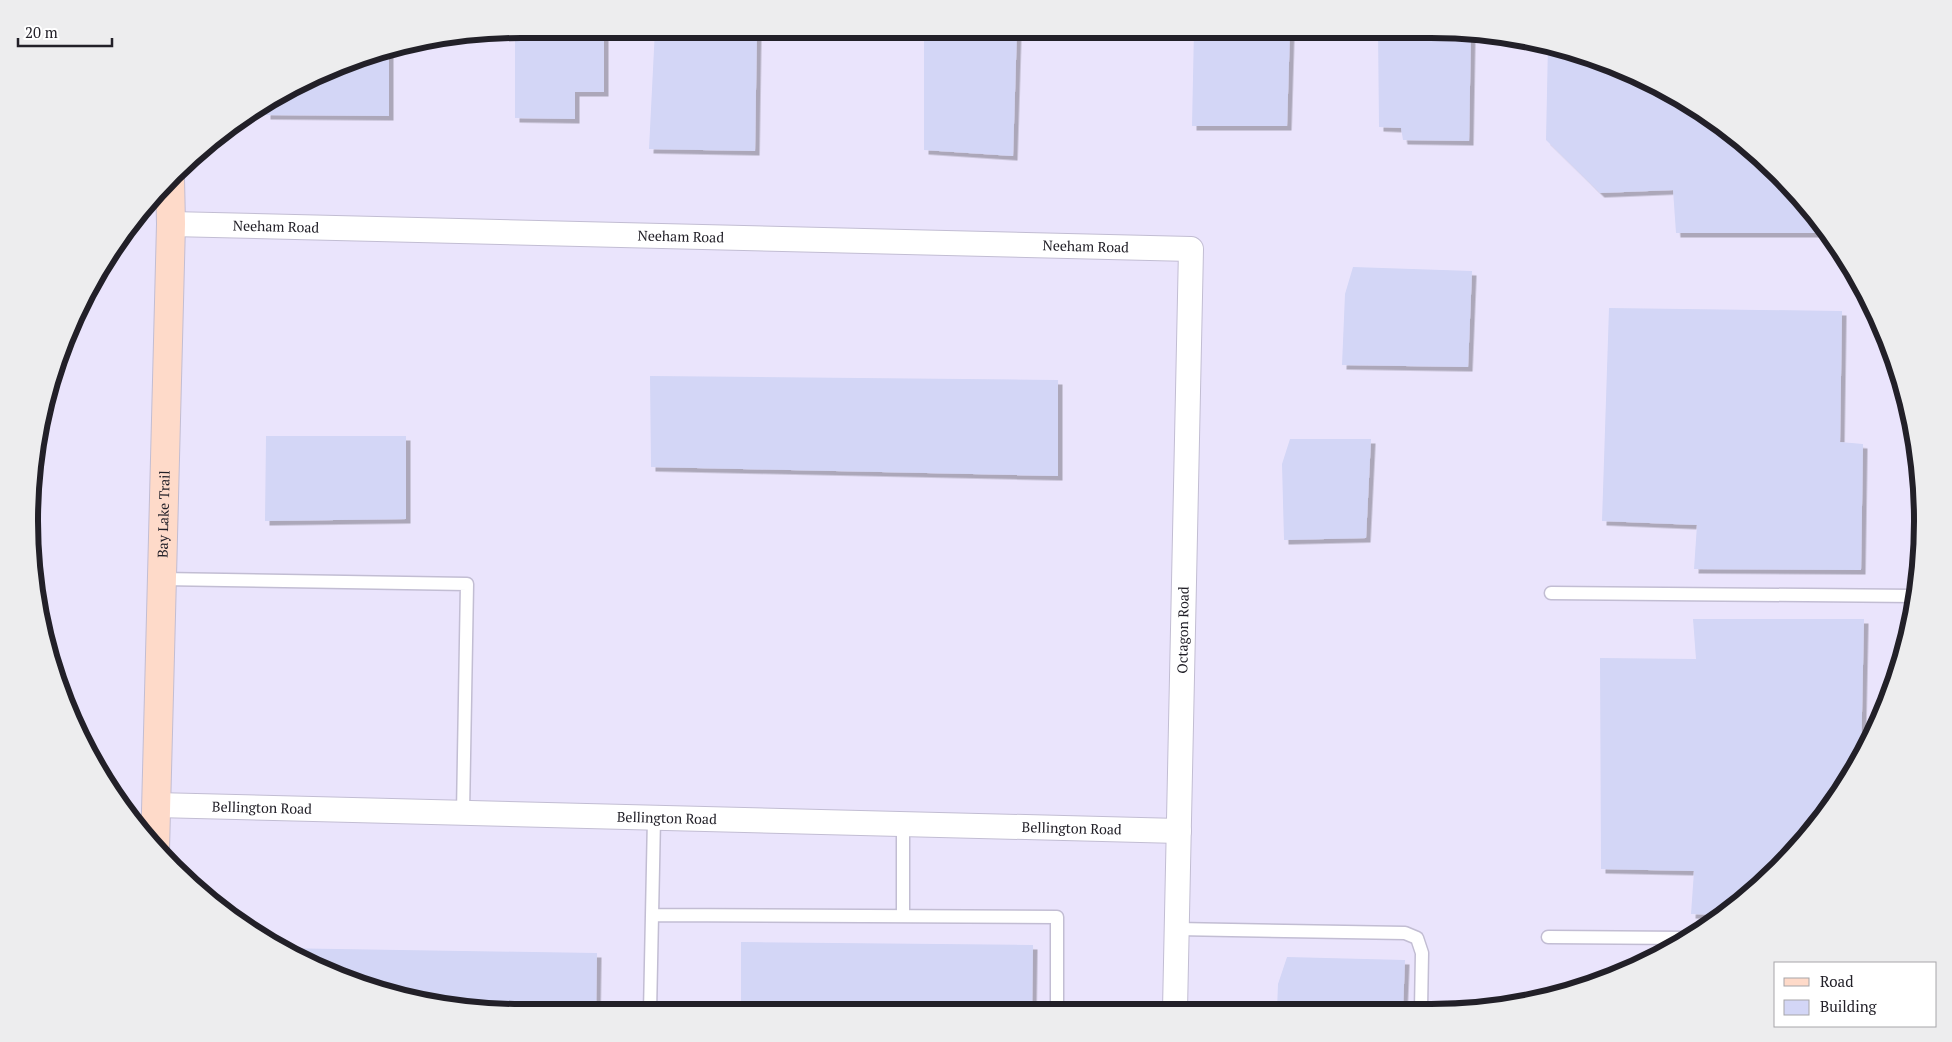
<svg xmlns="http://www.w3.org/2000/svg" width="1952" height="1042" viewBox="0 0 1952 1042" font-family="'PT Serif',serif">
<defs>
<filter id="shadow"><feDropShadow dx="4.5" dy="4.5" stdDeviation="0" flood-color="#0004"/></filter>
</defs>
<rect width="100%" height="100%" fill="#f3f0fe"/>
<!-- built -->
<path fill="#eae4fc" d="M521,29L1463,30L1559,46L1677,95L1755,151L1821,221L1872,303L1906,393L1922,489L1919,585L1897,679L1857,767L1779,869L1704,930L1590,987L1495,1009L489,1012L393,996L275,947L221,911L151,846L112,794L66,710L45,648L30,553V489L45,394L66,332L112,248L151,196L221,131L275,95L363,55L425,38Z"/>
<!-- building -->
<path fill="#d3d6f6" filter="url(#shadow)" d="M515,29H604V92H575V119L515,118Z
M655,29H757L755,151L649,149Z
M924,29H1017L1013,156L924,150Z
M1194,29L1290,30L1287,126H1192Z
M1378,30L1471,31L1469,141L1403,140L1401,128L1379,127Z
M1548,44L1559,46L1677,95L1755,151L1821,221L1829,233H1676L1673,190L1600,193L1546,140Z
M389,48V116L266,115V101L275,95L363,55Z
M1353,267L1472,271L1468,367L1342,365L1345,294Z
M1609,308L1842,311L1840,442L1863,444L1861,570L1694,569L1697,525L1602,521Z
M650,376L1058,380V476L651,467Z
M266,436H406V519L265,521Z
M1290,439H1371L1366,538L1284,540L1282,464Z
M1693,619H1864L1861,759L1857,767L1779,869L1723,915L1691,914L1694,871L1601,869L1600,658L1696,659Z
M741,942L1033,945L1032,1011H741Z
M276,948L597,953L596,1012H489L393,996Z
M1287,957L1405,960L1403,1009L1277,1010L1278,984Z"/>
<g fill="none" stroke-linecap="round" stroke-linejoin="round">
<defs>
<path id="lane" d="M162,579L467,584L463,813
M1551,593L1916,596
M903,824V916
M652,915L1057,917V1010
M1177,929L1405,933L1417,938L1422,953L1421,1009
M1548,937L1688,938
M650,1012L654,818"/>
<g id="street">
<path id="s1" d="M171,224L1191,249L1175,1010"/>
<path id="s2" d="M156,805L1179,831"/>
</g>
<g id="secondary">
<path id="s3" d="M155,850L171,224L170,178"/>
</g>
</defs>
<!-- lane casing -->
<use href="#lane" stroke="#c2bdd3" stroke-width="15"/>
<!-- street casing -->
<use href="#street" stroke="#c2bdd3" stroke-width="26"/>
<!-- secondary casing -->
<use href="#secondary" stroke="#c2bdd3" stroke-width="30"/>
<!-- lane -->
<use href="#lane" stroke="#fff" stroke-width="12"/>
<!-- street -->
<use href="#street" stroke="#fff" stroke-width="24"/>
<!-- secondary -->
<use href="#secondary" stroke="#fedac9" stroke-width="28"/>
</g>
<g text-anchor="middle" stroke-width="5" stroke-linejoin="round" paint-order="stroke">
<!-- street labels -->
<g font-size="14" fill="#222028" stroke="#fff">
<text dy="5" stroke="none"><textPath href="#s1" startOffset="105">Neeham Road</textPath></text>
<text dy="5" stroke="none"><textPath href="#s1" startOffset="510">Neeham Road</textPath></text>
<text dy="5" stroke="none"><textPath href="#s1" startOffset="915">Neeham Road</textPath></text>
<text dy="5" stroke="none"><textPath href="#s3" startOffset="336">Bay Lake Trail</textPath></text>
<text transform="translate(1183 630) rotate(-89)" y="5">Octagon Road</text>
<text dy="5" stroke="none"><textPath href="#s2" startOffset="106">Bellington Road</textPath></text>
<text dy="5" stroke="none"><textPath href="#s2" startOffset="511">Bellington Road</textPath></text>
<text dy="5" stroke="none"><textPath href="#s2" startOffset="916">Bellington Road</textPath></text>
</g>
</g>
<!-- crop -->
<path d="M0 0H1952V1042H0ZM521 38H1431A483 483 0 0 1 1914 521V521A483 483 0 0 1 1431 1004H521A483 483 0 0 1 38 521V521A483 483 0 0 1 521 38Z" fill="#ededee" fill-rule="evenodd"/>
<path fill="none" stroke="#222028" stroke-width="6" d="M521 38H1431A483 483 0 0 1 1914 521V521A483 483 0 0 1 1431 1004H521A483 483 0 0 1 38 521V521A483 483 0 0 1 521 38Z"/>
<!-- legend -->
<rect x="1774" y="962" width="162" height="65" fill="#ffffff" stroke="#a7a6a9"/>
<rect x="1784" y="978" width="25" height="8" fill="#fedac9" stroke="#a7a6a9"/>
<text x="1820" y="987" font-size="15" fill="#222028">Road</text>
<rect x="1784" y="1000" width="25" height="15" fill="#d3d6f6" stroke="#a7a6a9"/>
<text x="1820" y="1012" font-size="15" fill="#222028">Building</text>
<!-- scale -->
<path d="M18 38v8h94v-8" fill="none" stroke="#222028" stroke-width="2.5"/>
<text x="25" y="38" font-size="15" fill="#222028" stroke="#ffffff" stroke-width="4" paint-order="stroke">20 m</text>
</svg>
